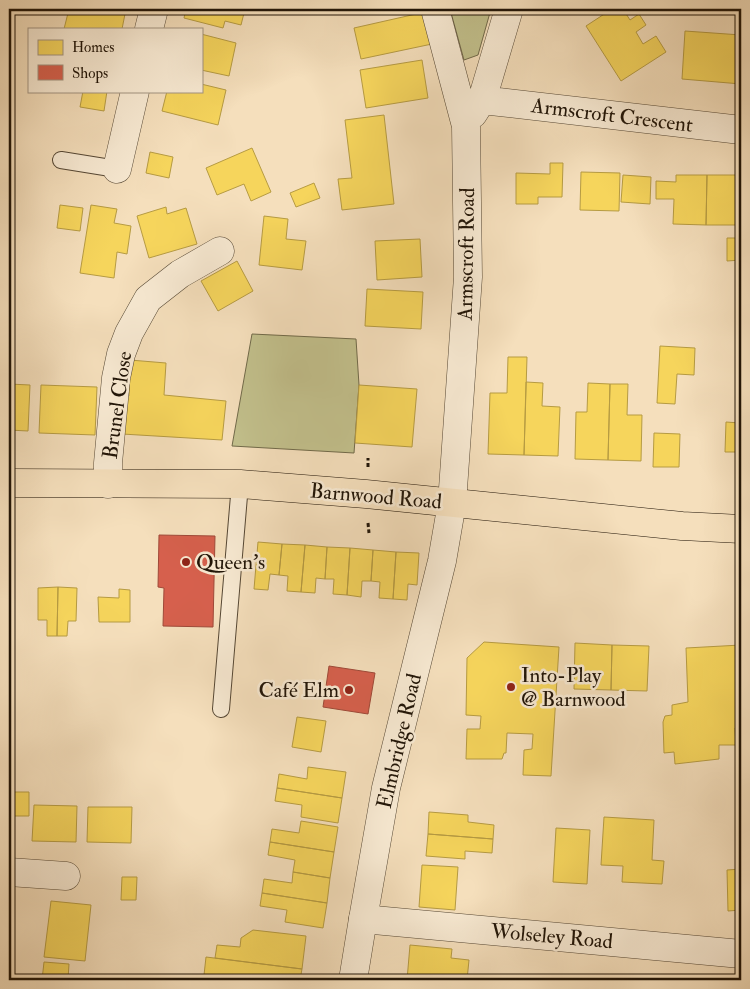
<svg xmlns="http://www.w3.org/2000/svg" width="750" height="989" viewBox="0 0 750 989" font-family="'IM FELL Double Pica',serif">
<rect width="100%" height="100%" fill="#f5dfbc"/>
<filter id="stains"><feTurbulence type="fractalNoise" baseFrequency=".004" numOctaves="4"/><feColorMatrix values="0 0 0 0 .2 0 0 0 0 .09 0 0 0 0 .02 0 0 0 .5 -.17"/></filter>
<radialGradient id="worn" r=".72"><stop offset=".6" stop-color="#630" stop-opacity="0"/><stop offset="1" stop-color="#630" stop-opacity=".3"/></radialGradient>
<!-- green -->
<path fill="#c2c08c" stroke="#716a4a" d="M450,9H491L478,55L464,60Z
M252,334L356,339L359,385L354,453L232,446Z"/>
<!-- homes -->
<path fill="#f6d55c" stroke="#b69b42" d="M69,9H126L122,29H64Z
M186,9H245L241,25L225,21L223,28L184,18Z
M612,9H623L630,20L639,14L646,25L636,32L643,44L656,36L666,52L621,81L586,26Z
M425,12L432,44L361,59L354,28Z
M685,31L741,35V84L682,79Z
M201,34L236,43L229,76L201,70Z
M422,60L428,98L366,108L360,70Z
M201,84L226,90L218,125L162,111L167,91H201Z
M83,91H107L104,111L80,107Z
M384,115L394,204L342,210L338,179L352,178L345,120Z
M252,148L271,192L251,201L244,184L217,195L206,168Z
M150,152L173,157L169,178L146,173Z
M550,163H563L562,197H538V204H516V173L550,174Z
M581,172L620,173L619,211L580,210Z
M623,175L651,177L650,204L621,202Z
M676,175H707L706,225L673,224L674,199H656V181L676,182Z
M707,175H739L738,225H706Z
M314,183L320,198L296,207L290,193Z
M60,205L83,208L80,231L57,228Z
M91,205L117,209L114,223L131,226L127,254L117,252L114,278L80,273Z
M166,207L167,214L186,208L197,244L149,258L137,216Z
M264,216L288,219L286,239L306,241L302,270L259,265Z
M727,238H741V260L727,261Z
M420,239L422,277L377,280L375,241Z
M237,261L253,291L218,311L201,281Z
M367,289L423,292L421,329L365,326Z
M660,346L695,348L694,375L677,374L675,404L657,403Z
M508,357H527L524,455L488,454L490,393H507Z
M130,360L166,363L164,395L226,401L222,440L122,434L123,396H129Z
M526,382L543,383L542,406L560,407L558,456L524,455Z
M588,383L610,384L608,460L575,459L576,412H587Z
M9,384L30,385L28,431L9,430Z
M610,384H628L627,415H642L641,461L608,460Z
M41,385L97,387L95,435L39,433Z
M359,385L417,389L412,447L355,443Z
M741,408V471H738L739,452H725L726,422L740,423Z
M654,433L680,434L679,467H653Z
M258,542L282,544L279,575L270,574L268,590L254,589Z
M282,544L305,545L301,592L287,591L288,576L279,575Z
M305,545L327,547L325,579L316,578L315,593L301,592Z
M327,547L350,548L347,595L333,594L334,579H325Z
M350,548L373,550L371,581H362L361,597L347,595Z
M373,550L396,552L393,599L379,598L380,582L371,581Z
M396,552L419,553L417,585L408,584L407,600L393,599Z
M58,587L77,588L76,621H68L67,636H57Z
M58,587L57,636H47V620H38V588Z
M9,588H11V621H9Z
M119,589L130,590V622H99L98,597L119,598Z
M484,642L559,647L551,776L523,775L524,750L532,749L533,734L507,733L506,753H504L502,759H466L467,729H480L481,716L466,715L467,658Z
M575,643L612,645L611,690L574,689Z
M612,645L649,646L647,691L611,690Z
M741,645V682H739L741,728H735L736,745H719V759L675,764L674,752L664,753L663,722L665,716L672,715V705L688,702L686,648Z
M297,717L326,721L321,752L292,747Z
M308,767L346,772L342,798L277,788L279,774L307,779Z
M277,788L342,798L338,823L301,817L302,805L275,801Z
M11,792H29V816H10Z
M34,805L77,806L76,842L32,841Z
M88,807H132L131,843L87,842Z
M429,812L468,815V822L494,825L493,839L428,834Z
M604,817L654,820L652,860L664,861L662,884L622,882L623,866L601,865Z
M301,821L338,827L334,852L270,842L272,829L299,833Z
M556,828L590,830L587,884L553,882Z
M428,834L493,839L492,853L465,851V859L426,856Z
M270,842L334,852L330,878L293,872L295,860L268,855Z
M422,865L458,867L455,910L419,907Z
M741,869V910L728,911L727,870Z
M293,872L330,878L327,903L262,893L264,879L292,883Z
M122,877H137L136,900H121Z
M262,893L327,903L323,928L285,922L287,910L260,906Z
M51,901L91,905L85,961L44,957Z
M253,930L306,936L302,969L215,958L217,945L240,947L241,938Z
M410,945L452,949L451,958L469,960L467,980H407Z
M206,957L302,969L300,980H252L204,975Z
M44,962L69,964L68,979H74V980H42Z"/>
<!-- shops -->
<path fill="#d6604d" stroke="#9f4938" d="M159,535L215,536L213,627L163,626L164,588L158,587Z
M329,666L375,673L368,714L323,707Z"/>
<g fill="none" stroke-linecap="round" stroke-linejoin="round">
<defs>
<path id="service" d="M61,160L117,169
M221,709L240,484"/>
<path id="minor" d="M435,9L466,126L468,277L452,503
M149,29L154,9
M482,100L741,130
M473,114L482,100L509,9
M117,169L135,91
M108,484V463L116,378L121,354L129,333L148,299L180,274L220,251
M9,872L66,876
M363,919L741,954"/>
<path id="tertiary" d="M353,980L363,919L386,788L442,561L452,503"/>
<path id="primary" d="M9,483L240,484L366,494L682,526L741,529"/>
</defs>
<!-- service casing -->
<use href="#service" stroke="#554734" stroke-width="18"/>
<!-- minor casing -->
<use href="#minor" stroke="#554734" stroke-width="29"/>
<!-- tertiary casing -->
<use href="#tertiary" stroke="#554734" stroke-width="29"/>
<!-- primary casing -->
<use href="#primary" stroke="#201407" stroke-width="29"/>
<!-- path -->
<path stroke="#201407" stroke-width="3" stroke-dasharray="4 2.5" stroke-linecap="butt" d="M368,467V458
M368,523L369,533"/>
<!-- service -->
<use href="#service" stroke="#f8ead3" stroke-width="16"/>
<!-- minor -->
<use href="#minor" stroke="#f8ead3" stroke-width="28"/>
<!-- tertiary -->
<use href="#tertiary" stroke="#f8ead3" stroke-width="28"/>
<!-- primary -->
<use href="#primary" stroke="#f5dfbc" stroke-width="28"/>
</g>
<!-- markers -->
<g fill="#8f2418" stroke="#f8ead3" stroke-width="2">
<circle cx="186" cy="562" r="5"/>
<circle cx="511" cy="687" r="5"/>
<circle cx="349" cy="690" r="5"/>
</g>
<g text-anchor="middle" stroke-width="5" stroke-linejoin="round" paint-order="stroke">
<!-- street labels -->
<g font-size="21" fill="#201407" stroke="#f8ead3">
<text transform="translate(612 115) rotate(7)" y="7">Armscroft Crescent</text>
<text transform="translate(466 254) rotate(-89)" y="7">Armscroft Road</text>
<text transform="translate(117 405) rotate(-82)" y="7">Brunel Close</text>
<text transform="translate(376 496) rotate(5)" y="7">Barnwood Road</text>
<text transform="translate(399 741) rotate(-77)" y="7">Elmbridge Road</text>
<text transform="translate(552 936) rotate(5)" y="7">Wolseley Road</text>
</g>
<!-- poi labels -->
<g font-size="21" fill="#201407" stroke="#f8ead3" text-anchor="start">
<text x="196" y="569">Queen's</text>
<text x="521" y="682">Into-Play<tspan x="521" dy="24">@ Barnwood</tspan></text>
<text x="339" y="697" text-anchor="end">Café Elm</text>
</g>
</g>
<!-- margin -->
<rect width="750" height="989" fill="none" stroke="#f5dfbc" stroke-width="30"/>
<rect x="10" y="10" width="730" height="969" fill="none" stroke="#201407" stroke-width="2.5"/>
<rect x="15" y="15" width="720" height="959" fill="none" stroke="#201407"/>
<!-- legend -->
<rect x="28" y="28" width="175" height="65" fill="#f8ead3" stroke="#a29481"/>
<rect x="38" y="40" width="25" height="15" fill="#f6d55c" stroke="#a29481"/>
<text x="72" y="52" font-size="15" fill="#201407">Homes</text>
<rect x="38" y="65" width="25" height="15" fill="#d6604d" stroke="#a29481"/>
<text x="72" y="78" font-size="15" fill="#201407">Shops</text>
<rect width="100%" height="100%" filter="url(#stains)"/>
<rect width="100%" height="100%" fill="url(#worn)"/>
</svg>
